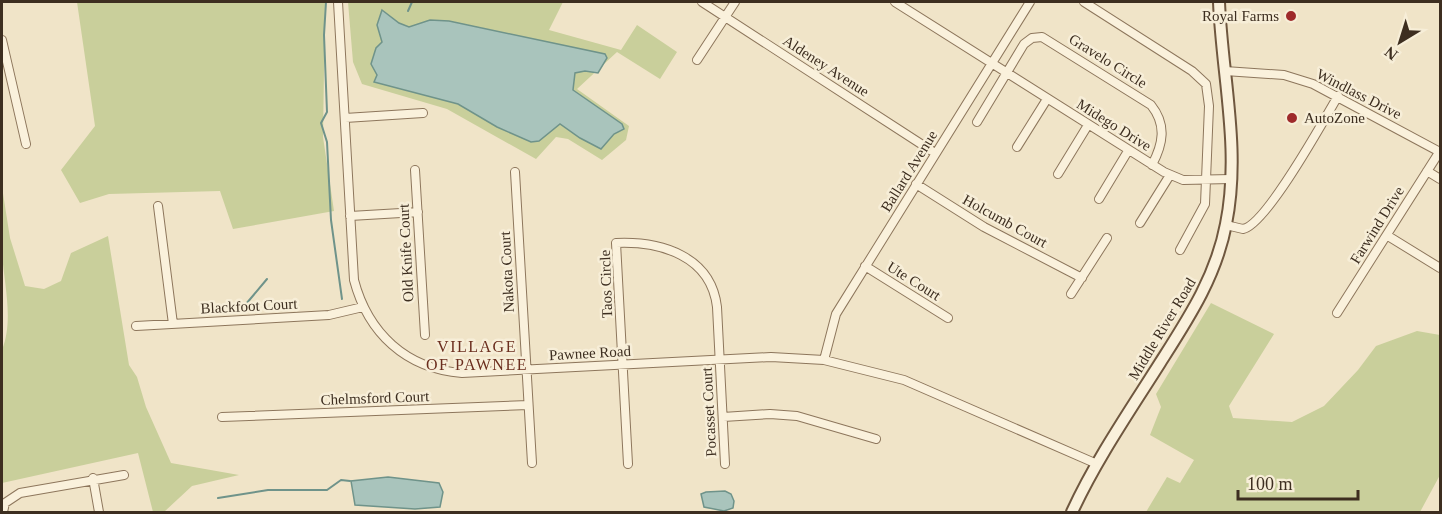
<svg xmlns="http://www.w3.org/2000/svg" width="1442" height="514" viewBox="0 0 1442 514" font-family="'Times New Roman',serif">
<rect width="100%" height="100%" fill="#f0e4c8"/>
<!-- green -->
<path fill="#c9cf9b" d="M77,2H325L323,137L334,211L233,229L220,191L109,194L80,203L61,170L95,126Z
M348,2H563L549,30L621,50L637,25L677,52L660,79L617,52L577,89L629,126L626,140L602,160L568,139L556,137L536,159L447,109L362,84L353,62Z
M2,187L10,238L25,286L44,289L61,281L71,253L108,236L129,365L137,377L146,407L171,463L239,475L192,486L164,512H153L138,453L2,483V350C14,320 4,284 2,253C0,231 1,208 2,187Z
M1211,303L1274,334L1229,406L1233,418L1292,422L1324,406L1358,370L1376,346L1417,331L1440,335V475L1420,512H1146L1167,477L1180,483L1194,460L1150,435L1161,407L1156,394Z"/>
<!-- water -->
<path fill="#a9c4bc" stroke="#6f938a" stroke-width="1.5" d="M382,10L399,23L409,27L430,20L449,21L605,54L607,58L598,73L585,71L575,73L573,90L622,124L624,129L614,134L601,149L580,138L560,124L539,141L531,142L497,127L458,104L374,82L377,75L371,64L376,48L382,42L377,25Z
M388,477L439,483L443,492L440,507L415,509L355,505L351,481Z
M706,492L725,491L731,494L734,501L733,508L724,511L704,507L701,494Z"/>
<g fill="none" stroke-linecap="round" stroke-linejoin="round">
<!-- stream -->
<path stroke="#6f938a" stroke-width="2" d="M326,2L324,35L327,112L321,123L327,142L331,220L342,299
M408,11L412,2
M246,304L267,279
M218,498L268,490H327L341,480L350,481"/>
<defs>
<path id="street" d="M338,2L354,280C368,333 406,369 462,373L771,357L824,360L904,380L1097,464
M702,2L935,153
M895,2L1164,172L1183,180L1231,179
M1084,2L1192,71L1206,84L1209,106L1205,204L1180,250
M2,40L26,144
M697,60L735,2
M1225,71L1284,75L1313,84L1440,152
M345,118L423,113
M977,122L1024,44L1032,38L1042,37L1151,105C1167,125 1163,144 1152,165
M1017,147L1047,99
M415,170L425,335
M1427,171L1440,179
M515,172L532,463
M1058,174L1088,125
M916,184L984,227L1082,278
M1099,199L1128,151
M158,206L173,324
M350,216L418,212
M1140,223L1170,175
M1226,225L1243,229C1266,225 1324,120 1338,96
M1388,236L1440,268
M865,266L948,318
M1071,294L1107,238
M1337,313L1440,151
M136,326L329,315L363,307
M824,360L836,314L1030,2
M222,417L528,405
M723,417L770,414L797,416L876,439
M628,464L616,243C661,241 711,256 717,307L725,464
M93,478L99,512
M3,512L5,503L20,493L124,475"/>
<path id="secondary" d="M1072,512C1096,460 1129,412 1160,363C1188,319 1216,277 1226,224C1241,150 1222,76 1219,2"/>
</defs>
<!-- street casing -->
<use href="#street" stroke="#8d765c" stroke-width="10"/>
<!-- secondary casing -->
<use href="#secondary" stroke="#6f573f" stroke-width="14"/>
<!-- street -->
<use href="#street" stroke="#faf1dc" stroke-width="8"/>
<!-- secondary -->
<use href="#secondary" stroke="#faf1dc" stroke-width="10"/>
</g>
<!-- markers -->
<g fill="#9e2a2b" stroke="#f7eed8" stroke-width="2">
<circle cx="1291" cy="16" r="6"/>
<circle cx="1292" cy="118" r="6"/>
</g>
<g text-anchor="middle" stroke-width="5" stroke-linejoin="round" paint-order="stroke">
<!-- poi labels -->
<g font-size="15" fill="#3d2e20" stroke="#f7eed8" text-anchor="end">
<text x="1279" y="21">Royal Farms</text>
<text x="1304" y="123" text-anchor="start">AutoZone</text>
</g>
<!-- street labels -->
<g font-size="15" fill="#3d2e20" stroke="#f7eed8">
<text transform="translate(1108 61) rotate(32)" y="5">Gravelo Circle</text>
<text transform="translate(826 66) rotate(33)" y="5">Aldeney Avenue</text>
<text transform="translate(1359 94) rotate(27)" y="5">Windlass Drive</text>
<text transform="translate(1114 125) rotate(32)" y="5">Midego Drive</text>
<text transform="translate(909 171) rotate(-58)" y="5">Ballard Avenue</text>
<text transform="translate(1005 221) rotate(29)" y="5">Holcumb Court</text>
<text transform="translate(1377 225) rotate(-58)" y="5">Farwind Drive</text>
<text transform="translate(406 253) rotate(-93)" y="5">Old Knife Court</text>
<text transform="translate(507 272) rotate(-93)" y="5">Nakota Court</text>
<text transform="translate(914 281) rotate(32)" y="5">Ute Court</text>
<text transform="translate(606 284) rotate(-92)" y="5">Taos Circle</text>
<text transform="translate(249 306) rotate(-3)" y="5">Blackfoot Court</text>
<text transform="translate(1162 329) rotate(-59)" y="5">Middle River Road</text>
<text transform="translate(590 353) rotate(-3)" y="5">Pawnee Road</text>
<text transform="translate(375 398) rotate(-2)" y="5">Chelmsford Court</text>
<text transform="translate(709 412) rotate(-93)" y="5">Pocasset Court</text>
</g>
<!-- neighbourhood labels -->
<g font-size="16" letter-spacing="1.5" fill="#6b2e1e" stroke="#f7eed8">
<text x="477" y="352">VILLAGE<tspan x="477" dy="18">OF PAWNEE</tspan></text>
</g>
</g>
<!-- border -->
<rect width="1442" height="514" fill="none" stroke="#3d2e20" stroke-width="6"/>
<!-- north arrow -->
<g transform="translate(1400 42) rotate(218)" stroke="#f7eed8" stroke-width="4.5" paint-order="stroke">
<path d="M0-4.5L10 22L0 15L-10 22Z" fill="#3d2e20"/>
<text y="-9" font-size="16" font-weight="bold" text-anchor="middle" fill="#3d2e20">N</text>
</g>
<!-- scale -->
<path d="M1238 490v9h120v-9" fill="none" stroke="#3d2e20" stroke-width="3"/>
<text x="1247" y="490" font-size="18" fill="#3d2e20" stroke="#f7eed8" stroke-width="4.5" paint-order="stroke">100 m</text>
</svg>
